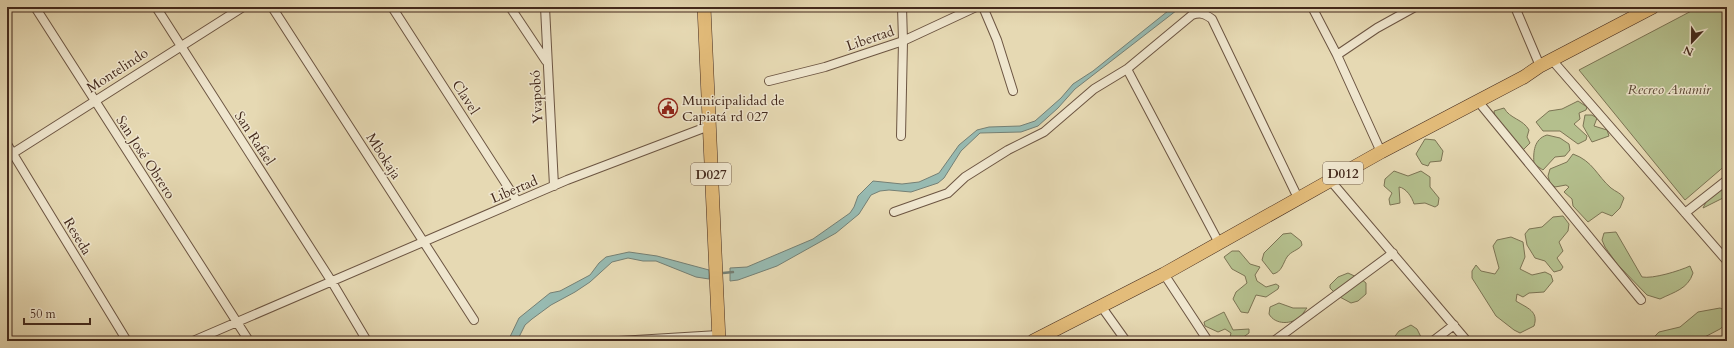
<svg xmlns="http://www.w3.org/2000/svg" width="1734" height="348" viewBox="0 0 1734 348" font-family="Cardo,serif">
<rect width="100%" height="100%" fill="#e6d9b3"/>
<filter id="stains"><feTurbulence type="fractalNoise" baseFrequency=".005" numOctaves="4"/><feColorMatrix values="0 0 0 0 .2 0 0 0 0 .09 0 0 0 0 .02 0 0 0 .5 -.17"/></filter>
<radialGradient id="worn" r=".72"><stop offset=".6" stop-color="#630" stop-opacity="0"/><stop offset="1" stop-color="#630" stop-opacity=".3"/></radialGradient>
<!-- green -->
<path fill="#b4bf8d" stroke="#7c7454" d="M1699,7H1727V164L1685,200L1579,70Z
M1578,101L1587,107L1586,110L1579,113L1580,119L1574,124L1587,136L1586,140L1578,144L1560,131H1543L1536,122L1549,111L1562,109Z
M1504,108C1510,119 1523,119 1529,130L1527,137L1530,143L1520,153C1504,139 1497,133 1494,111Z
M1585,115H1592L1597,118L1594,126L1607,130L1609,136L1592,142L1583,126Z
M1547,135L1560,138L1569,144L1570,150L1565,156L1555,157L1543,170L1534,164C1533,152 1534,139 1547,135Z
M1425,139L1435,140L1443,151L1441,161L1430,162L1428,166L1422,164L1416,154Z
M1573,154C1593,161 1597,176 1611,188C1616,192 1621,193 1624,198L1620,208L1612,216L1602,212L1588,222L1573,206L1572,199L1564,192L1569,187L1566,185L1555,187L1550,183L1548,176L1550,169L1567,162Z
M1394,171L1408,176L1421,171L1430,177V187L1439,198L1438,205L1435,207L1425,203L1414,204C1412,197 1406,188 1399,187L1400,203L1390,205L1389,199L1392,193L1384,186L1385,179Z
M1727,185V196L1703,208L1707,200Z
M1563,216L1569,224L1568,231L1559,242L1563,251L1557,258L1563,267L1561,270L1554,272L1545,261L1535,258L1527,245L1525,234L1529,229L1542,227L1553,217Z
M1616,232L1642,277C1653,279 1679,271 1690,266L1693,273C1688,289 1674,292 1660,299L1647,295L1617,264L1605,247L1602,240L1604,233Z
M1291,233L1301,241L1302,245C1299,250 1291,251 1287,257C1283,263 1282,272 1273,274L1262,260L1264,253L1283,234Z
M1511,237L1523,242L1525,257L1520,269L1532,275L1545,272L1551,275L1553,281L1544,292L1529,293L1523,297L1517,294L1516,301C1527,308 1539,311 1534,326L1520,333L1514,330L1496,316L1472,278V271L1476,265L1481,271L1495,274L1499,268L1493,246L1497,240Z
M1232,251H1239L1250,264L1260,267L1255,275L1257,281L1266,287L1276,284L1279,286L1278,289L1266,297L1256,295L1248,313L1241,312L1233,299L1236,292L1247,283L1245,276L1232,269L1224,257Z
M1348,273L1361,279L1366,283V294L1358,301L1351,303L1338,296L1330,288V285L1338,277Z
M1279,303L1293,308H1307C1305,310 1303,314 1301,316C1292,325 1275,325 1269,314L1270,307Z
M1720,308L1727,311V323L1720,329L1697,341H1654V337L1659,332L1680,327L1698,312Z
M1224,312L1233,330L1249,329V333L1238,341H1229L1231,333L1225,329L1218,332L1205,326L1204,322Z
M1411,325L1417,329L1423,341H1393L1392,340L1399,331Z"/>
<!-- water -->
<path fill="#97bab1" stroke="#758075" d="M1173,7H1181L1075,89L1058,108L1038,126L1021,132L980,133L961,151L944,178L938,183L911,192L889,190L880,191L871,195L859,214L836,233L777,266L738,280L730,281V268L747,267L813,239L850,213L854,207L858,196L873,181L902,184L919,182L939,173L959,145L977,130L989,127L1020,126L1035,121L1061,98L1073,84L1093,71Z
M629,252L657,256L709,270V279L696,277L656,261H643L628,258L612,262L590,282L575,292L551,305L532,319L525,325L517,341H508L519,318L545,297L550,293L560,291L590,275L599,263L606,257Z"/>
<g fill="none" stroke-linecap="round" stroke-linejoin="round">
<!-- stream -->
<path stroke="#758075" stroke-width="2.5" d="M723,273L733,272"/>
<defs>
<path id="minor" d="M35,7L249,341
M156,7L332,282L367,341
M272,7L474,320
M392,7L517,201
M510,7L546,61
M545,7L554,186
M983,7L997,40L1013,91
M1312,7L1337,55
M1515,7L1540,66
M1552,60L1727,261
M1127,69L1219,243
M769,81L825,67L903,41L976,7
M1477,100L1641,300
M901,136L903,41L902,7
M7,144L127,341
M1381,152L1337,55L1377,28L1415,7
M7,157L243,7
M1330,180L1467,341
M894,212L948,193L965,177L1008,150L1044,132L1094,89L1127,69L1192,15C1201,12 1205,14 1212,19L1298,198
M1685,213L1727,180
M1164,274L1208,341
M1101,306L1126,341
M193,341L567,180L709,126
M619,341L718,335
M1274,341L1393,253
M1433,341L1454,325"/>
<path id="primary" d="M704,7L719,341
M1033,341L1164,274L1381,152L1524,77L1540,66L1653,7"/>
</defs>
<!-- minor casing -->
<use href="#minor" stroke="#6c5542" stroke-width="10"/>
<!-- primary casing -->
<use href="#primary" stroke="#43291c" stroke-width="14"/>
<!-- minor -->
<use href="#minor" stroke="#efe6ce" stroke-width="8"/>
<!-- primary -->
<use href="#primary" stroke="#e3bc7a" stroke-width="13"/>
</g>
<!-- icons -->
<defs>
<symbol id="civic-ring" viewBox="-11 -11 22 22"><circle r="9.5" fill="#efe6ce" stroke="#8f2418" stroke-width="1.5"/><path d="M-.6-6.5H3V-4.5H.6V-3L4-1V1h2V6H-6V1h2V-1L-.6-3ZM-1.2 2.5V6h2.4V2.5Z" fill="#8f2418"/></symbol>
</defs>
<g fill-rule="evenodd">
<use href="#civic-ring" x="657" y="97" width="22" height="22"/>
</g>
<g text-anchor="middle" stroke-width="3" stroke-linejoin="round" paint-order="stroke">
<!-- shield labels -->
<g fill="#efe6ce" stroke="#776251" stroke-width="1">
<rect x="1323" y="162" width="40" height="22" rx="3"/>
<rect x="691" y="163" width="40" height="22" rx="3"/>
</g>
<g font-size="13" font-weight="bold" fill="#43291c">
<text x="1343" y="178">D012</text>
<text x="711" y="179">D027</text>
</g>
<!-- street labels -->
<g font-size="14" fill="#43291c" stroke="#efe6ce">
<text transform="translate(870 38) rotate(-19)" y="5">Libertad</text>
<text transform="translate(117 70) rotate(-33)" y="5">Montelindo</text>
<text transform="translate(466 97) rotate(57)" y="5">Clavel</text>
<text transform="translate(536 97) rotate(-93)" y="5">Yvapobó</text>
<text transform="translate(255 138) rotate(57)" y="5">San Rafael</text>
<text transform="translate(384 156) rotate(57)" y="5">Mbokaja</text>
<text transform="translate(146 157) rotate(57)" y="5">San José Obrero</text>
<text transform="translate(514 189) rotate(-23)" y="5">Libertad</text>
<text transform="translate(78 236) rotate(59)" y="5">Reseda</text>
</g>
<!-- park labels -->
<g font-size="14" font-style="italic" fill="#5a4733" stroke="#efe6ce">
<text x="1669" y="94">Recreo Anamir</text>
</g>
<!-- poi labels -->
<g font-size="14" fill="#43291c" stroke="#efe6ce" text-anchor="start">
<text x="682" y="105">Municipalidad de<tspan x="682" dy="16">Capiatá rd 027</tspan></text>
</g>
</g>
<!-- margin -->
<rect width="1734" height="348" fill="none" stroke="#e6d9b3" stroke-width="24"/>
<rect x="8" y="8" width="1718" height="332" fill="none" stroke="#43291c" stroke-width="2"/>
<rect x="12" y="12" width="1710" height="324" fill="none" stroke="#43291c"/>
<!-- north arrow -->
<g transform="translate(1692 42) rotate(202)" stroke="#efe6ce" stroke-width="3" paint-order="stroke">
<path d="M0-3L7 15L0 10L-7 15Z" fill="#43291c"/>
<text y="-6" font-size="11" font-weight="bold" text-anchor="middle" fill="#43291c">N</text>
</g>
<!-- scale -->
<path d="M24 318v6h66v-6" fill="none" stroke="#43291c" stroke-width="2"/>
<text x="30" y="318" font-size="12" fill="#43291c" stroke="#efe6ce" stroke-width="3" paint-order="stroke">50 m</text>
<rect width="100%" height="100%" filter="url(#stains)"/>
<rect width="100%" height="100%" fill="url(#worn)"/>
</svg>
